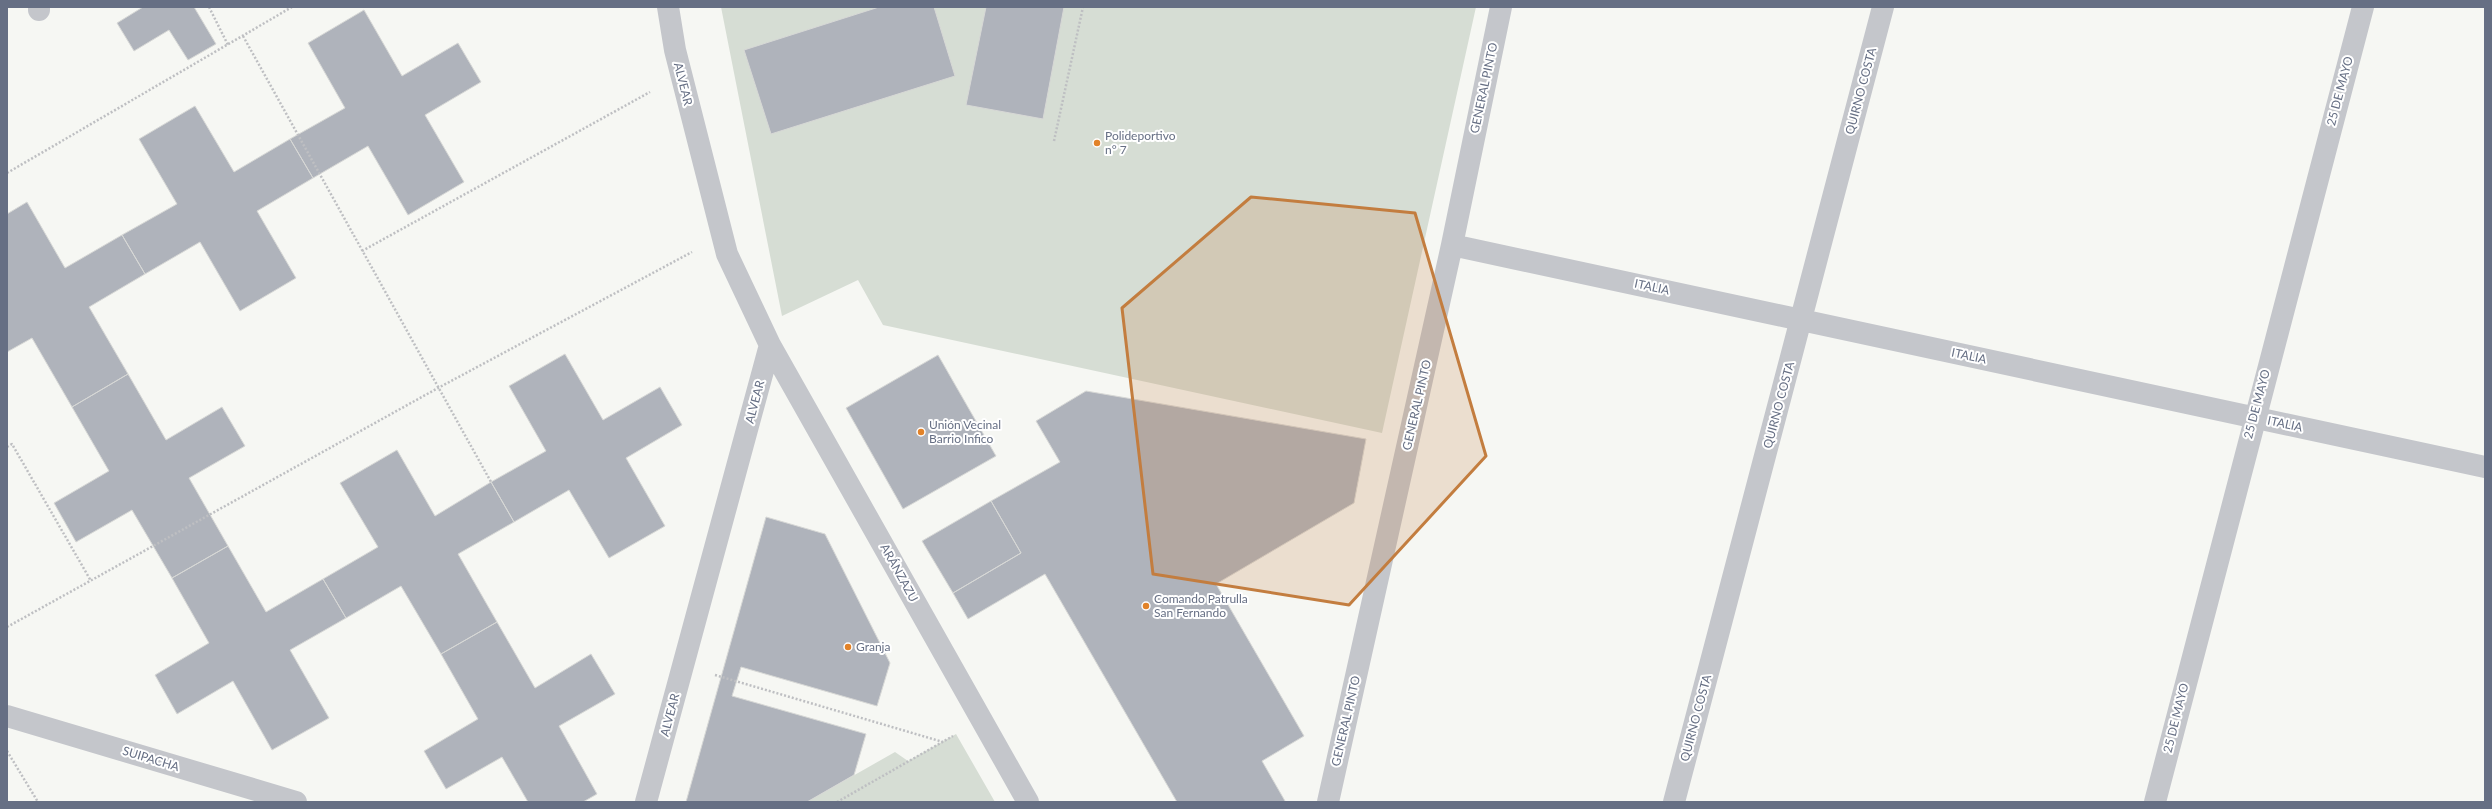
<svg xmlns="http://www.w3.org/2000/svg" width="2492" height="809" viewBox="0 0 2492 809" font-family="Lato,sans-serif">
<rect width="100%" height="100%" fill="#f6f7f3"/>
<!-- green -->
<path fill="#d6ddd4" d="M721,7H1476L1382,433L883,325L858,280L782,316Z
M956,734L995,802H807L895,752L908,761Z"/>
<!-- building -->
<path fill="#afb3bb" stroke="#d7d8d6" d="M143,7H194L216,44L188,60L169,30L134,51L117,23Z
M879,7H934L955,76L771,134L744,50Z
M986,7H1064L1043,119L966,105Z
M364,10L402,76L458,43L481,82L425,115L464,182L408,215L368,146L313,178L290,139L345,108L308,43Z
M195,106L234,172L290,139L313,178L257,211L296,278L240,311L200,242L145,274L122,235L177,204L139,139Z
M27,202L65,268L122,235L145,274L89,307L128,374L72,407L32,338L7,352V214Z
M565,354L603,420L660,387L682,425L626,458L665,526L609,558L569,490L514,522L491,482L546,451L509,386Z
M938,355L996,456L903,509L846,408Z
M128,374L166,440L222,407L245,446L189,478L228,546L172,578L132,510L76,542L54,503L109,471L72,407Z
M1086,391L1366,439L1354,503L1216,584L1304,736L1262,761L1285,801L1283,802H1177L1045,574L968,619L953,593L1021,553L991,501L1060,462L1036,421Z
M397,450L435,516L491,482L514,522L458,554L497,622L441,654L401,586L346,618L323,579L378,547L340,483Z
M991,501L1021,553L953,593L922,541Z
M766,517L825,534L890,663L877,706L741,667L732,696L866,734L854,775L807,802H686Z
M228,546L266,612L323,579L346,618L290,650L329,718L272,750L233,681L177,714L155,675L209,643L172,578Z
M497,622L535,688L591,654L615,694L559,726L597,794L583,802H528L502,757L446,789L424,751L478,719L441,654Z"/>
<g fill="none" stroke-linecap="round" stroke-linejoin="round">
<!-- path -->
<path stroke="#bebfc2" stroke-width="2.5" stroke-dasharray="2 2" stroke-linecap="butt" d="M209,7L228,45
M243,36L491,482
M1054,141L1083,7
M7,173L292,7
M362,251L650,92
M7,447L12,444L91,581
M7,627L438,388L692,252
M715,675L943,742
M7,751L38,802
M837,802L953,736"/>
<!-- minor -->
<path stroke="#c4c6cb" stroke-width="22" d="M39,7V10
M668,7L675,50L727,254L770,345L1028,802
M1452,245L2485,467
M7,716L296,802
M646,802L770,345
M1328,802L1452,245L1501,7
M1674,802L1883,7
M2155,802L2363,7"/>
</g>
<!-- marked area -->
<path fill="#c37d3f" fill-opacity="0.2" stroke="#c37d3f" stroke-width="3" stroke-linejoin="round" d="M1251,197L1415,213L1486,456L1349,605L1153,574L1122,308Z"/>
<!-- markers -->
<g fill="#e28228" stroke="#fff" stroke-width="1.5">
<circle cx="1097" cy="143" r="4"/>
<circle cx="921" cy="432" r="4"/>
<circle cx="1146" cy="606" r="4"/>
<circle cx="848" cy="647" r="4"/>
</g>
<g text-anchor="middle" stroke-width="4" stroke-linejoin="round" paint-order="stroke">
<!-- street labels -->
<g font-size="12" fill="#666f84" stroke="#fff">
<text transform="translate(683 84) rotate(76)" y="4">ALVEAR</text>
<text transform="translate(1484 88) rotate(-78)" y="4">GENERAL PINTO</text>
<text transform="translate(1861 91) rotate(-75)" y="4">QUIRNO COSTA</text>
<text transform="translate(2340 91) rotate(-75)" y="4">25 DE MAYO</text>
<text transform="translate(1652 287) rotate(12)" y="4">ITALIA</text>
<text transform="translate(1969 356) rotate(12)" y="4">ITALIA</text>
<text transform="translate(755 402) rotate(-75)" y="4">ALVEAR</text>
<text transform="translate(2257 404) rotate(-75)" y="4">25 DE MAYO</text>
<text transform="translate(1417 405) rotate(-77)" y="4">GENERAL PINTO</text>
<text transform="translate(1779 405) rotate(-75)" y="4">QUIRNO COSTA</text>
<text transform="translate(2285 424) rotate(12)" y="4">ITALIA</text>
<text transform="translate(899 573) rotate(61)" y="4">ARÁNZAZU</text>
<text transform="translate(670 715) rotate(-75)" y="4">ALVEAR</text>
<text transform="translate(1696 718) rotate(-75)" y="4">QUIRNO COSTA</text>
<text transform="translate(2176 718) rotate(-76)" y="4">25 DE MAYO</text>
<text transform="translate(1346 721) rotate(-77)" y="4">GENERAL PINTO</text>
<text transform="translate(151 759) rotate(17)" y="4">SUIPACHA</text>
</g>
<!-- poi labels -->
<g font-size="12" fill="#666f84" stroke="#fff" text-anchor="start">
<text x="1105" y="140">Polideportivo<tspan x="1105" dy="14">n° 7</tspan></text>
<text x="929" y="429">Unión Vecinal<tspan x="929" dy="14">Barrio Infico</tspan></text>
<text x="1154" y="603">Comando Patrulla<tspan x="1154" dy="14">San Fernando</tspan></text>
<text x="856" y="651">Granja</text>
</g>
</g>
<!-- border -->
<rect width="2492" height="809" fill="none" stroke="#666f84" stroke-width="16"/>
</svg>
